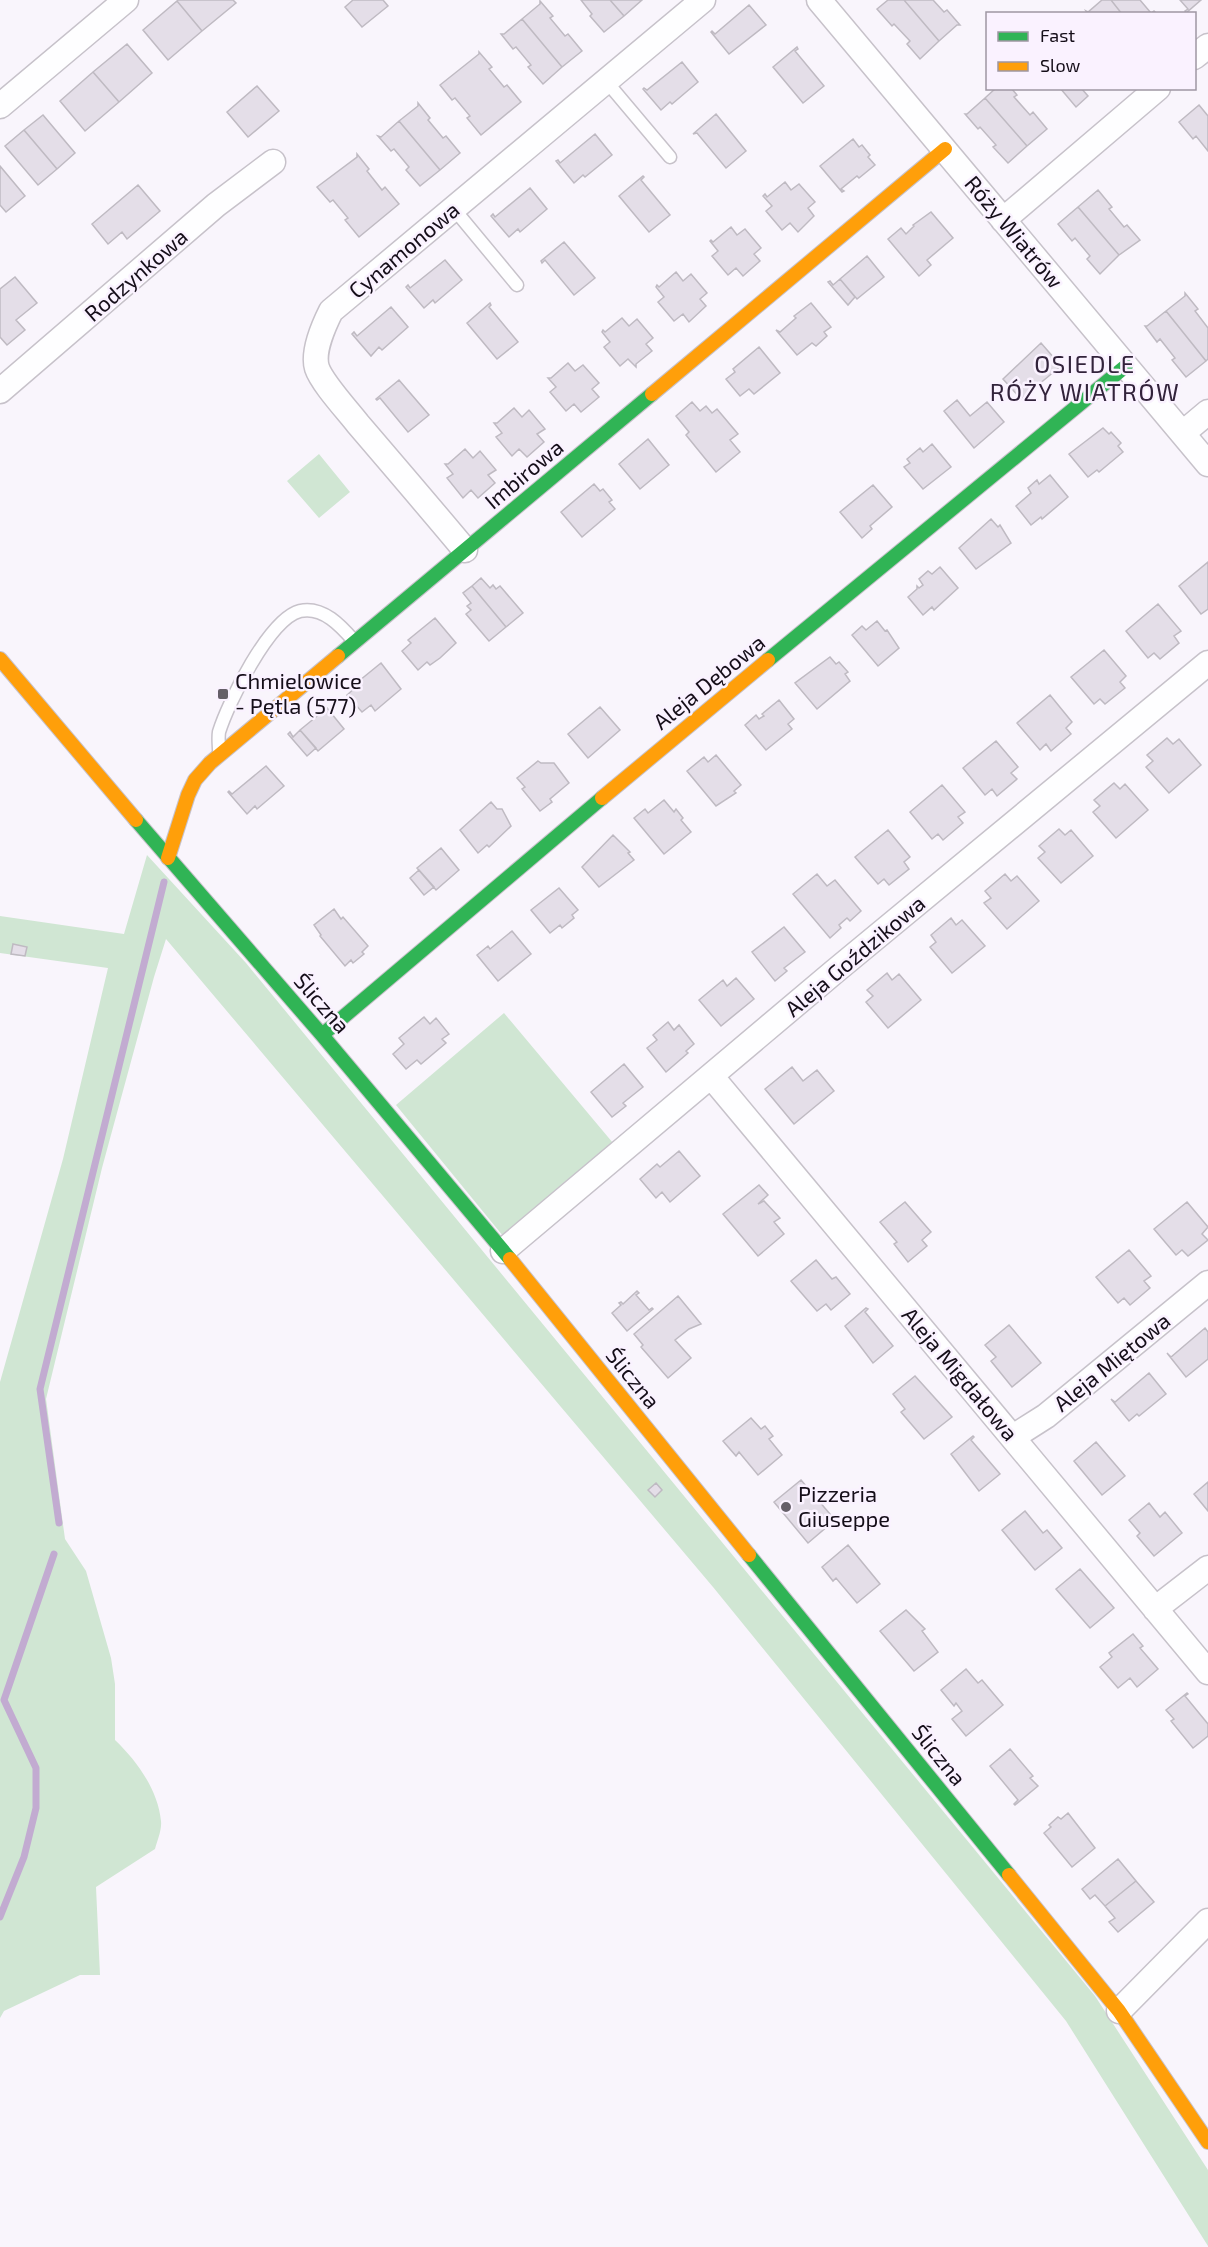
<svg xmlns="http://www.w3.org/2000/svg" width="1208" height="2247" viewBox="0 0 1208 2247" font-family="'Exo 2',sans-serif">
<rect width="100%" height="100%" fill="#f9f5fc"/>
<!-- green -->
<path fill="#d0e6d3" d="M319,454L350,492L319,518L287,481Z
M147,855L246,963L1095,1996L1208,2170V2246L1066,2021L713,1587L166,939L154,977L102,1168L46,1399L65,1539L86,1571L111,1658L115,1684V1740C137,1761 158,1790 161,1821C162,1830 157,1841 155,1849L96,1887L100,1975H80L4,2011L0,2018V1382L63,1159L108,968L0,953V916L124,934Z
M504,1013L613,1143L503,1236L396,1105Z"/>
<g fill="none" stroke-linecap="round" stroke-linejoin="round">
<!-- stream -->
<path stroke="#c2abd1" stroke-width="7" d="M59,1523L40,1389L164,882
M0,1917L24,1857L36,1808V1768L4,1700L54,1554"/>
</g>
<!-- building -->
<path fill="#e4dee8" stroke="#bfbac2" stroke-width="1.5" d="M178,0H233L236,3L202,31L177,1Z
M353,0H383L388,6L362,27L345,7Z
M581,0H610L624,16L604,32L590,16L592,14Z
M610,0H642L624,16Z
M888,0H904L939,41L920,59L907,44L910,41L894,24L892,26L877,9Z
M904,0H933L944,12L947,10L960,25H957L939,41Z
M1102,0H1111L1122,14H1088L1086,11L1088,12Z
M1111,0H1140L1151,13L1154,11L1157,14H1122Z
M1180,0H1201L1186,13L1185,11L1188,9Z
M177,1L202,31L168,60L143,30Z
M540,1L553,16L550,18L565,36L568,34L582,51L562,67L522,19L540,4Z
M749,5L766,25L729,54L711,32L712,31L715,34Z
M522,19L562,67L543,84L528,67L531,65L516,47L513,49L501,34H504Z
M127,44L152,73L119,102L93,72Z
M797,47L798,49L795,51L824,86L803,103L773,67Z
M479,52L492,67L489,69L504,87L507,85L521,102L481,135L467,118L470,116L455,98L452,100L440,85L479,54Z
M682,62L698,82L672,104L670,102L661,110L643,89L644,88L647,90Z
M93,72L119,102L85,131L60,101Z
M257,86L279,111L248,137L227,112Z
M996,88H1011L1017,95L1014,97L1030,115L1033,112L1047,129L1027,146L985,98Z
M1060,88H1081L1088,96L1076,107Z
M985,98L1027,146L1008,163L993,147L996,145L980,127L978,129L965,114H967Z
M418,103L430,118L428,120L443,138L446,136L460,153L440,170L399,121L418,106Z
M1199,105L1208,116V151L1196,136L1193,139L1179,122Z
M716,114L746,151L726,168L697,133L693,134Z
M43,115L75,153L57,169L24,130Z
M399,121L440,170L420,186L406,170L409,167L394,149L391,151L378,136L381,137Z
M24,130L57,169L38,185L5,146Z
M595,134L612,155L585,177L583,175L574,183L556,161L558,160L560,163Z
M853,139L859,147L862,145L870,155L868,157L875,165L859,178L857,176L841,189L844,191L842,192L820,166Z
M357,154L369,169L367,171L382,190L385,187L399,204L359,237L345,220L348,218L333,200L330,202L317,187L357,157Z
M0,166L25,196L6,212L0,205Z
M643,176L644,177L641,180L670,215L649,232L619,196Z
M785,182L791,190L799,184L815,202L808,208L814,216L798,232L790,223L782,230L766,211L772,206L763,196L765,194L767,197Z
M138,185L160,211L127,239L122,232L108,244L92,224Z
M530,188L547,209L520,232L518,229L509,237L491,216L493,214L495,217Z
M1098,190L1112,207L1109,209L1124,227L1127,225L1140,240L1119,255L1078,207Z
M1078,207L1119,255L1100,274L1087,259L1090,256L1075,238L1072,241L1058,224Z
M931,212L953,238L927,260L931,265L919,276L888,239L901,228L906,234L914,226L913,225Z
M731,227L737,235L745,229L761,248L754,254L760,261L743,276L736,268L728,275L712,256L718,251L710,241L711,240L713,242Z
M564,242L595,278L574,295L545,260L542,263L541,261Z
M867,256L884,277L857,299L840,279Z
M445,260L462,280L435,303L433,300L424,308L406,287L408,285L410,288Z
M676,272L683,281L691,274L707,293L700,299L706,306L689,322L683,314L674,321L658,302L664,297L656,287L657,285L659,287Z
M15,277L37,303L16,320L25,330L7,345L0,337V289Z
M840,279L855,297L848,305L828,282L830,281L833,285Z
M1185,293L1198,309L1195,311L1208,328V359L1206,361L1166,311L1185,296Z
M490,303L491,305L489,307L518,342L497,359L467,323Z
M811,303L831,327L824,332L827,336L816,346L812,343L797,355L776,330L780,332L796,318L794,316Z
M391,307L408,327L382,350L379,347L371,356L352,334L354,332L357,336Z
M1166,311L1206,361L1186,377L1172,360L1175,358L1160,339L1157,342L1145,326H1147Z
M622,318L629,326L637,319L653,338L646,344L652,351L636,364V367L628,359L620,366L604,347L610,342L602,332L603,330L605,332Z
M1041,343L1061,366L1021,399L1003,379Z
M759,347L780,373L754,394L749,389L740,396L726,379L735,372L733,369Z
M568,363L575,371L583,365L599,383L592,389L599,397L581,412L574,404L566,411L550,392L556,387L548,378H551Z
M399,380L429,415L408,432L380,398L377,400L376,399Z
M957,400L970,416L987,402L1004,422L974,448L944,411Z
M692,402L700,411L706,406L712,413L717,409L738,434L730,440L740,452L716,472L686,435L689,432L676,416Z
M514,408L522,417L529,410L545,429L537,434L544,442L527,457L519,449L512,456L496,437L502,433L494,423H497Z
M1103,428L1109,434L1111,432L1121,443L1118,446L1123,452L1099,472L1097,470L1088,477L1069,454Z
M648,439L669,465L640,489L619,464Z
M932,444L951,467L923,489L904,467L910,463L907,459L920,448L923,452Z
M465,449L473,458L480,451L496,470L488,475L495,483L478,498L471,490L463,498L447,478L453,474L445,464H448Z
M1050,475L1068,497L1042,519L1041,517L1031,525L1016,506L1031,493L1028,488L1037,480L1039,484Z
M594,484L600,491L603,489L612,500L609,502L615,509L582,537L561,512Z
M873,485L892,507L870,526L872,529L862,538L840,512Z
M991,519L998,527L1000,525L1011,543L976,569L959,548Z
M1208,562V609L1201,614L1179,586Z
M940,567L958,588L934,610L932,607L923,615L908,597L917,589V586L919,588L923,585L919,579L928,571L932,574Z
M481,578L490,588L493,585L496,589L500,586L523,613L506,627L472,586Z
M472,586L506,627L489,641L466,614L471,610L467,606L471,603L463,593Z
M1158,604L1181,631L1174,636L1179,643L1160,659L1154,653L1148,658L1126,631Z
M435,618L456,643L440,658L430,665L427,662L418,670L402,651L411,643L408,640Z
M877,621L885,631L887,630L899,648L878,666L852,635L862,626L866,630Z
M1104,650L1126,676L1120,682L1125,688L1105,704L1100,699L1094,704L1071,677Z
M830,657L836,664L839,662L848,672L845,674L850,681L817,709L795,683Z
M381,663L401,689L375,711L371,705L362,712L347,695L356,687L354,685Z
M1050,695L1072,722L1066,728L1071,734L1051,751L1046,744L1040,750L1017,723Z
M779,700L794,719L788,724L792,729L766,750L745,725L756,715L759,719L764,716L762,714Z
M600,707L620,730L588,758L568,734Z
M327,708L344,729L318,751L300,730Z
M300,730L316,748L307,756L288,734L290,732L293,737Z
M1167,738L1173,744L1179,739L1201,765L1169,793L1146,767L1153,761L1147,755Z
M996,741L1018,767L1011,773L1017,779L997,796L992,789L985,795L963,768Z
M716,755L741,785L734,791L736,793L716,806L687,771L704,757L708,762Z
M538,761L541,763H554L569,783L550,799L552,802L540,811L522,789L525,787L517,778Z
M266,766L284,786L257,809L255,806L247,814L228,792L229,791L232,794Z
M1114,783L1120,789L1125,784L1148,810L1116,838L1093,812L1100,806L1094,800Z
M942,785L965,812L958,817L963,823L943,840L938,834L932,839L910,812Z
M664,800L674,812L676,809L683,818L681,820L691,832L664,854L634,818L645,809L648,813Z
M491,802L497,809H502L511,826L489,847L487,845L478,853L460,830Z
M1059,829L1065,835L1071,830L1093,856L1061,883L1038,858L1045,852L1039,846Z
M888,830L910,857L904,862L909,869L889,885L884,879L878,884L855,857Z
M613,835L630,852L628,853L634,860L599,887L582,867Z
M441,848L459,870L436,890L417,868Z
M419,870L434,887L424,895L410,878Z
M817,874L827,886L835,880L861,911L850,921L847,918L839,925L841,928L830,938L793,894Z
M1005,874L1011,881L1017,876L1039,901L1007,929L984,903L991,898L985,891Z
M559,888L578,910L572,915L574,918L562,928L560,925L550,933L531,910Z
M334,909L341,919L343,917L368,946L362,952L364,954L353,963L351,960L345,966L320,936L321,935L314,925Z
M951,918L956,925L962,920L985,946L952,973L930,947L936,942L931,935Z
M784,927L805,952L784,968L787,971L775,981L752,952Z
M512,931L531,954L498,981L477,955L488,946L490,949Z
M13,944L27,947L25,956L11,954Z
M887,973L892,980L899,974L921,1000L888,1028L866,1002L873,996L867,990Z
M736,978L754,999L721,1026L699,1000L723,980L727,986Z
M424,1017L430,1024L436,1018L449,1034L442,1039L446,1043L421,1064L417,1060L406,1069L393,1054L404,1044L399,1038Z
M668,1022L674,1030L679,1025L694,1044L686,1051L688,1053L666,1072L647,1048L657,1040L653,1035Z
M624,1064L643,1087L623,1103L626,1106L612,1117L591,1092Z
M792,1067L803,1081L817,1070L834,1091L794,1124L765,1089Z
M679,1151L700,1176L670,1202L662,1192L656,1198L640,1179L657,1164L660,1167Z
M759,1185L768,1195L758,1204L764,1201L780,1218L774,1222L784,1234L758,1256L723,1214Z
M905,1202L931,1232L922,1240L927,1246L908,1262L894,1244L897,1242L880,1222Z
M1187,1202L1208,1227L1202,1234L1208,1240L1188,1256L1182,1250L1176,1255L1154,1229Z
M1129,1250L1151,1276L1144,1281L1150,1288L1130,1305L1124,1298L1118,1303L1096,1277Z
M816,1260L832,1279L836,1277L850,1294L831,1310L826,1304L817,1311L791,1281Z
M637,1291L639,1293L636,1295L649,1310L652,1308L653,1309L627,1331L612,1313L621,1305L619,1303L621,1302L623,1304Z
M678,1296L701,1324L689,1329L675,1340L691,1358L668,1378L641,1347L643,1345L634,1334Z
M866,1308L868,1309L865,1312L893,1346L873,1363L845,1326Z
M1009,1325L1041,1363L1012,1387L991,1361L996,1357L985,1345Z
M1205,1328L1208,1332V1359L1186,1377L1167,1353L1171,1357Z
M1149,1373L1166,1394L1139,1416L1137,1414L1129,1421L1111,1399L1115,1402Z
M915,1376L952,1417L924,1439L901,1412L905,1409L893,1394Z
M751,1418L761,1429L765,1426L773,1436L769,1439L782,1455L758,1475L739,1452L736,1456L723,1441Z
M973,1436L974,1437L971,1440L1000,1474L979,1491L951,1454Z
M1096,1442L1125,1476L1102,1495L1074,1461Z
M801,1480L835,1520L808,1543L774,1502Z
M1208,1482V1511L1194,1494Z
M656,1483L662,1490L655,1497L648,1490Z
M1149,1503L1160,1517L1165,1512L1182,1533L1154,1556L1137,1536L1140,1533L1129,1520Z
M1025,1511L1043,1533L1047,1530L1062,1548L1035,1570L1002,1530Z
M848,1545L880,1584L857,1603L836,1578L833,1581L822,1567Z
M1080,1569L1114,1608L1090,1628L1056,1589Z
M906,1610L925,1629L922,1631L938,1652L914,1671L880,1631Z
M1133,1634L1143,1646L1140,1648L1158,1669L1137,1687L1130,1678L1118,1688L1100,1667L1112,1657L1109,1653Z
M966,1669L978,1683L982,1680L1003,1705L966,1736L952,1719L962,1711L956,1703L954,1706L941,1690Z
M1187,1693L1188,1694L1185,1696L1208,1724V1736L1193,1748L1171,1721L1174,1719L1166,1710Z
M1010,1749L1033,1776L1030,1778L1038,1786L1015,1805L1014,1804L1018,1800L990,1766Z
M1068,1813L1095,1848L1072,1867L1044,1833L1051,1827L1049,1825L1058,1817L1061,1819Z
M1118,1859L1136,1881L1105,1906L1095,1895L1090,1899L1082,1889Z
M1136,1881L1154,1902L1118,1932L1109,1922L1115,1918L1105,1906Z"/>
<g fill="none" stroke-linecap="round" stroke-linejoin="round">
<defs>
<path id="lane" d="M606,81L670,157
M454,209L517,285
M219,750C219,745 218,738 219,732C228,703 269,619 300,611C323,606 341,626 354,641"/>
<path id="street" d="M819,0L1208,464
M1194,57L1208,46
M0,106L126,0
M1003,220L1158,88
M0,391L216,205L273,162
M1183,433L1208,412
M465,550C430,508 394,466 358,424C348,411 322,383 317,368C312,352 324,325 331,311L703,0
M711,1076L1208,1672
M503,1251L834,972L1208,663
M1013,1437L1046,1416L1208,1283
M1155,1609L1208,1568
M1119,2011L1208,1921"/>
<path id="fast" d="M338,656L652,394
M768,660L1126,366
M136,820L322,1035L510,1259
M322,1035L602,798
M749,1555L1009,1875"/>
<path id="slow" d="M652,394L945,149
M0,659L136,820
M602,798L768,660
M168,858L188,795L195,780L210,763L338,656
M510,1259L749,1555
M1009,1875L1119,2011L1208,2142"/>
</defs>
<!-- lane casing -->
<use href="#lane" stroke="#c7c2ca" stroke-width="15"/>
<!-- street casing -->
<use href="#street" stroke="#c7c2ca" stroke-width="27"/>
<!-- fast casing -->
<use href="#fast" stroke="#c7c2ca" stroke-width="16"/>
<!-- slow casing -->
<use href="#slow" stroke="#c7c2ca" stroke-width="16"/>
<!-- lane -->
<use href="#lane" stroke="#fefeff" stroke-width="12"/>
<!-- street -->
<use href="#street" stroke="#fefeff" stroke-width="24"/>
<!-- fast -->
<use href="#fast" stroke="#30b455" stroke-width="14"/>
<!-- slow -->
<use href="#slow" stroke="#ff9f0a" stroke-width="14"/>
</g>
<!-- markers -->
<g fill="#655f68" stroke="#faf2ff" stroke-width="2">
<rect x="217" y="688" width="12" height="12" rx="3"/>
<circle cx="786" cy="1507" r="6"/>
</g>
<g text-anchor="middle" stroke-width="5" stroke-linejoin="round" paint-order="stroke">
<!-- street labels -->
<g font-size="22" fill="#150e19" stroke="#faf2ff">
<text transform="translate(1014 232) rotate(50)" y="8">Róży Wiatrów</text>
<text transform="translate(404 250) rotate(-40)" y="8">Cynamonowa</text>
<text transform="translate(136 275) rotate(-41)" y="8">Rodzynkowa</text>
<text transform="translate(524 474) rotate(-40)" y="8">Imbirowa</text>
<text transform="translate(709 682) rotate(-39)" y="8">Aleja Dębowa</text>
<text transform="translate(855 956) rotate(-40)" y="8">Aleja Goździkowa</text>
<text transform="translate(322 1003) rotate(49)" y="8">Śliczna</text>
<text transform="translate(1112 1362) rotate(-39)" y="8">Aleja Miętowa</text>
<text transform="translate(960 1374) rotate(50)" y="8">Aleja Migdałowa</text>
<text transform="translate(633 1378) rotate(51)" y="8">Śliczna</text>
<text transform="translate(939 1755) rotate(51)" y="8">Śliczna</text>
</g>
<!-- poi labels -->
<g font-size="22" fill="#150e19" stroke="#faf2ff" text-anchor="start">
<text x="235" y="689">Chmielowice<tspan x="235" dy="25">- Pętla (577)</tspan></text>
<text x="798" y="1502">Pizzeria<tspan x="798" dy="25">Giuseppe</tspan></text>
</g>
<!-- neighbourhood labels -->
<g font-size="24" letter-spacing="1.5" fill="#32233b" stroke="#faf2ff">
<text x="1085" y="373">OSIEDLE<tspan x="1085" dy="28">RÓŻY WIATRÓW</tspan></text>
</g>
</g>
<!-- legend -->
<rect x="986" y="12" width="210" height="78" fill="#faf2ff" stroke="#9e97a3" stroke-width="1.5"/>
<rect x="998" y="32" width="30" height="9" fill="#30b455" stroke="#9e97a3" stroke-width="1.5"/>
<text x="1040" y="42" font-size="18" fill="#150e19">Fast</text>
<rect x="998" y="62" width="30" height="9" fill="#ff9f0a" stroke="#9e97a3" stroke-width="1.5"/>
<text x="1040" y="72" font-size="18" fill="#150e19">Slow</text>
</svg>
